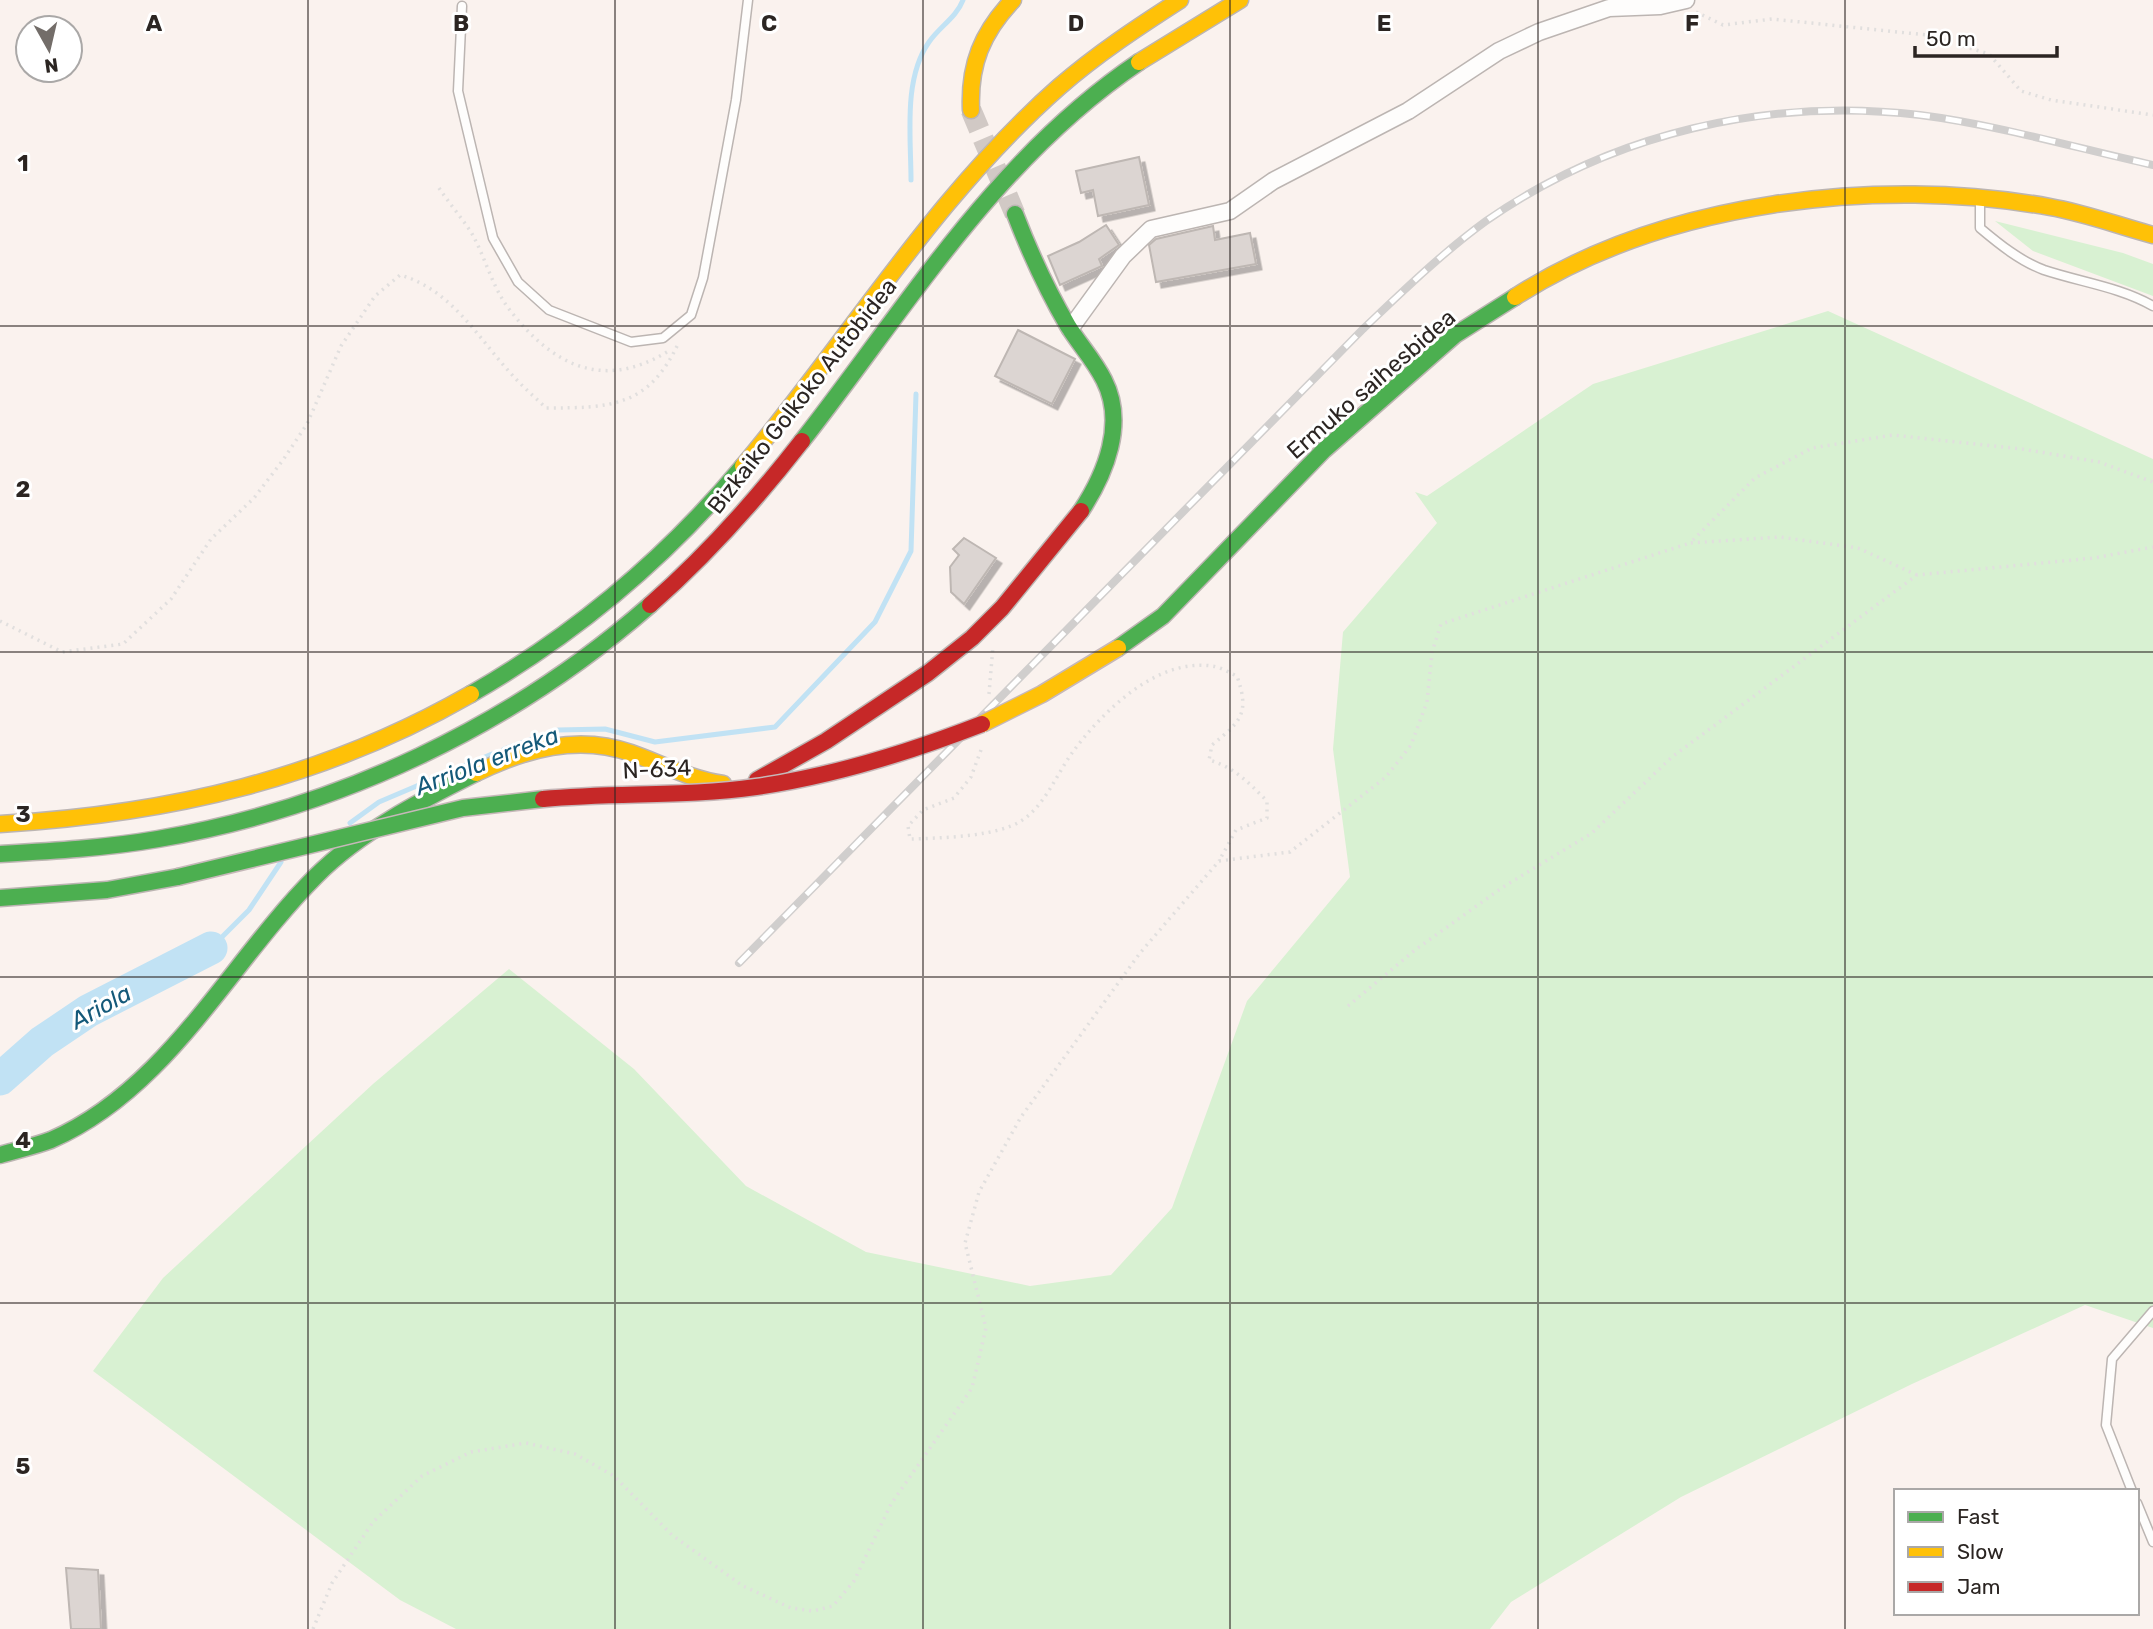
<svg xmlns="http://www.w3.org/2000/svg" width="2153" height="1629" viewBox="0 0 2153 1629" font-family="Rubik,sans-serif">
<defs>
<filter id="shadow"><feDropShadow dx="5.5" dy="5.5" stdDeviation="0" flood-color="#0004"/></filter>
</defs>
<rect width="100%" height="100%" fill="#faf2ee"/>
<!-- green -->
<path fill="#d8f1d2" d="M1995,221L2123,253L2153,264V296L2033,251Z
M1828,311L2153,459V1328L2085,1305L1912,1384L1681,1497L1511,1602L1490,1629H456L400,1600L93,1371L163,1278L373,1084L509,969L634,1069L746,1186L866,1252L1030,1286L1111,1275L1172,1208L1247,1001L1350,877L1333,749L1343,632L1437,523L1415,492L1427,496L1593,384Z"/>
<g fill="none" stroke-linecap="round" stroke-linejoin="round">
<!-- stream -->
<path stroke="#c1e2f4" stroke-width="5" d="M911,180C911,137 903,79 929,42C940,26 956,18 963,0
M504,749L558,730L605,729L655,742L775,727L875,622L911,551L916,394
M350,823L379,802L492,754
M211,948L249,910L281,862"/>
<!-- river -->
<path stroke="#c1e2f4" stroke-width="33" d="M0,1079L42,1042L88,1011L211,948"/>
</g>
<!-- building -->
<path fill="#dcd5d2" stroke="#beb7b3" stroke-width="2" filter="url(#shadow)" d="M1139,157L1149,205L1098,216L1093,190L1081,193L1076,171Z
M1106,225L1119,245L1099,259L1102,266L1060,285L1048,256L1079,242Z
M1213,226L1215,240L1250,233L1256,264L1156,282L1149,245L1156,239Z
M1018,330L1075,359L1052,404L995,376Z
M964,538L996,558L964,604L951,592L950,567L959,555L953,549Z
M66,1568L98,1570L101,1629H71Z"/>
<g fill="none" stroke-linecap="round" stroke-linejoin="round">
<!-- secondary-tunnel -->
<path stroke="#d1c9c5" stroke-width="21" stroke-dasharray="21 10" stroke-linecap="butt" d="M971,110L1015,214"/>
<defs>
<path id="lane" d="M462,6L458,91L493,238L518,282L549,310L631,342L663,338L691,315L703,278L736,100L748,0
M1980,203V228C1999,244 2020,261 2044,270C2080,282 2120,287 2153,306
M2132,1491L2106,1425L2112,1359L2153,1311
M2137,1503L2153,1542"/>
<path id="street" d="M1070,329L1123,256L1151,229L1230,211L1273,181L1408,111L1499,51L1539,32L1609,8L1660,6L1686,0"/>
<path id="fast" d="M1015,214C1030,253 1047,290 1068,326C1079,344 1094,360 1104,380C1126,423 1106,473 1081,511
M802,441C907,307 995,159 1139,62
M1118,648L1163,616L1324,450L1455,335L1515,297
M471,694C574,635 667,557 743,466
M0,854C53,851 106,848 158,839C339,808 512,726 650,605
M0,898L107,890L178,877
M0,1155C17,1150 35,1146 51,1140C168,1089 229,963 316,876C360,832 420,801 476,773"/>
<path id="slow" d="M1139,62L1240,0
M971,110C969,64 982,33 1013,0
M1515,297C1664,201 1878,176 2050,207C2085,213 2119,226 2153,235
M743,466C849,340 935,196 1059,87C1097,54 1138,27 1180,0
M476,773C525,749 578,734 631,753C662,764 690,779 723,784
M0,824C169,814 323,779 471,694"/>
<path id="jam" d="M650,605C707,555 756,500 802,441
M757,780L826,741L928,673L972,638L1002,608L1081,511"/>
</defs>
<!-- lane casing -->
<use href="#lane" stroke="#bcb5b2" stroke-width="11"/>
<!-- street casing -->
<use href="#street" stroke="#bcb5b2" stroke-width="19"/>
<!-- fast casing -->
<use href="#fast" stroke="#bcb5b2" stroke-width="19"/>
<!-- slow casing -->
<use href="#slow" stroke="#bcb5b2" stroke-width="19"/>
<!-- jam casing -->
<use href="#jam" stroke="#bcb5b2" stroke-width="19"/>
<!-- path -->
<path stroke="#e1dfde" stroke-width="3.5" stroke-dasharray="2 5" stroke-linecap="butt" d="M1696,12L1723,25L1772,19L1927,35L1989,54L2021,91L2051,100L2153,115
M439,188C449,203 461,217 471,232C485,256 492,287 509,309C552,365 602,391 667,352
M1917,575L1858,548L1780,537L1690,543L1755,478L1812,448L1893,435L2022,449L2099,462L2153,482
M0,621L62,652L123,644L171,599L211,539L254,498L283,460L307,424L341,346L375,296L400,275C453,290 479,340 515,378C525,389 536,398 546,408C611,408 649,407 679,342
M989,694L993,646
M981,750L971,777L954,798L923,810L908,826L910,839C940,838 983,837 1011,826C1042,814 1054,778 1072,753C1102,712 1156,658 1212,666C1220,667 1230,673 1237,676C1250,714 1241,721 1212,745L1209,760C1234,767 1249,783 1267,801V818L1236,830L1219,861
M1348,1006L1415,950L1503,887L1592,833L1672,757L1917,575L2094,558L2153,547
M313,1629L332,1583L373,1522L422,1476L471,1452L526,1443L575,1454L614,1476L672,1535L743,1586L791,1608L813,1611L833,1606L854,1581L891,1504L972,1388L986,1328L965,1243L979,1192L1021,1117L1140,953L1219,861L1290,852L1386,777L1411,745L1427,702L1432,652L1441,624L1690,543"/>
<!-- lane -->
<use href="#lane" stroke="#fefdfc" stroke-width="8"/>
<!-- street -->
<use href="#street" stroke="#fefdfc" stroke-width="16"/>
<!-- fast -->
<use href="#fast" stroke="#4caf50" stroke-width="16"/>
<!-- slow -->
<use href="#slow" stroke="#ffc107" stroke-width="16"/>
<!-- jam -->
<use href="#jam" stroke="#c62828" stroke-width="16"/>
<defs>
<path id="rail" d="M739,963L1363,329C1402,292 1442,253 1486,221C1612,133 1768,97 1920,115C1998,125 2076,148 2153,165"/>
</defs>
<!-- rail casing -->
<use href="#rail" stroke="#d0cecd" stroke-width="8"/>
<!-- rail -->
<use href="#rail" stroke="#fff" stroke-width="5" stroke-dasharray="16" stroke-linecap="butt"/>
<defs>
<path id="fast-bridge" d="M178,877L463,808L543,799"/>
<path id="slow-bridge" d="M982,724L1042,694L1118,648"/>
<path id="jam-bridge" d="M543,799C614,792 686,797 756,787C833,776 910,752 982,724"/>
</defs>
<!-- fast-bridge casing -->
<use href="#fast-bridge" stroke="#c6b8b9" stroke-width="19" stroke-linecap="butt"/>
<!-- slow-bridge casing -->
<use href="#slow-bridge" stroke="#c6b8b9" stroke-width="19" stroke-linecap="butt"/>
<!-- jam-bridge casing -->
<use href="#jam-bridge" stroke="#c6b8b9" stroke-width="19" stroke-linecap="butt"/>
<!-- fast-bridge -->
<use href="#fast-bridge" stroke="#4caf50" stroke-width="16"/>
<!-- slow-bridge -->
<use href="#slow-bridge" stroke="#ffc107" stroke-width="16"/>
<!-- jam-bridge -->
<use href="#jam-bridge" stroke="#c62828" stroke-width="16"/>
</g>
<!-- grid -->
<path fill="none" stroke="#2b2522" stroke-width="2" stroke-opacity="0.55" d="M308,0V1629M615,0V1629M923,0V1629M1230,0V1629M1538,0V1629M1845,0V1629M0,326H2153M0,652H2153M0,977H2153M0,1303H2153"/>
<g text-anchor="middle" stroke-width="6" stroke-linejoin="round" paint-order="stroke">
<!-- street labels -->
<g font-size="23" fill="#2b2522" stroke="#fff">
<text transform="translate(1371 384) rotate(-41)" y="8">Ermuko saihesbidea</text>
<text transform="translate(802 396) rotate(-52)" y="8">Bizkaiko Golkoko Autobidea</text>
<text transform="translate(657 769) rotate(-3)" y="8">N-634</text>
</g>
<!-- water labels -->
<g font-size="24" font-style="italic" fill="#145979" stroke="#fff">
<text transform="translate(487 761) rotate(-21)" y="8">Arriola erreka</text>
<text transform="translate(101 1007) rotate(-29)" y="8">Ariola</text>
</g>
</g>
<g font-size="23" text-anchor="middle" font-weight="bold" fill="#2b2522" stroke="#fff" stroke-width="6" stroke-linejoin="round" paint-order="stroke">
<text x="154" y="31">A</text>
<text x="461" y="31">B</text>
<text x="769" y="31">C</text>
<text x="1076" y="31">D</text>
<text x="1384" y="31">E</text>
<text x="1692" y="31">F</text>
<text x="23" y="171">1</text>
<text x="23" y="497">2</text>
<text x="23" y="822">3</text>
<text x="23" y="1148">4</text>
<text x="23" y="1474">5</text>
</g>
<!-- legend -->
<rect x="1894" y="1489" width="245" height="126" fill="#ffffff" stroke="#aaa8a7" stroke-width="2"/>
<rect x="1908" y="1512" width="35" height="10" fill="#4caf50" stroke="#aaa8a7" stroke-width="2"/>
<text x="1957" y="1524" font-size="21" fill="#2b2522">Fast</text>
<rect x="1908" y="1547" width="35" height="10" fill="#ffc107" stroke="#aaa8a7" stroke-width="2"/>
<text x="1957" y="1559" font-size="21" fill="#2b2522">Slow</text>
<rect x="1908" y="1582" width="35" height="10" fill="#c62828" stroke="#aaa8a7" stroke-width="2"/>
<text x="1957" y="1594" font-size="21" fill="#2b2522">Jam</text>
<!-- north arrow -->
<g transform="translate(49 49) rotate(172)"><circle r="33" fill="#ffffff" stroke="#aaa8a7" stroke-width="2"/>
<path d="M0-5L12 26L0 18L-12 26Z" fill="#736d69"/>
<text y="-10" font-size="19" font-weight="bold" text-anchor="middle" fill="#2b2522">N</text>
</g>
<!-- scale -->
<path d="M1915 46v10h142v-10" fill="none" stroke="#2b2522" stroke-width="3.5"/>
<text x="1926" y="46" font-size="21" fill="#2b2522" stroke="#ffffff" stroke-width="5" paint-order="stroke">50 m</text>
</svg>
